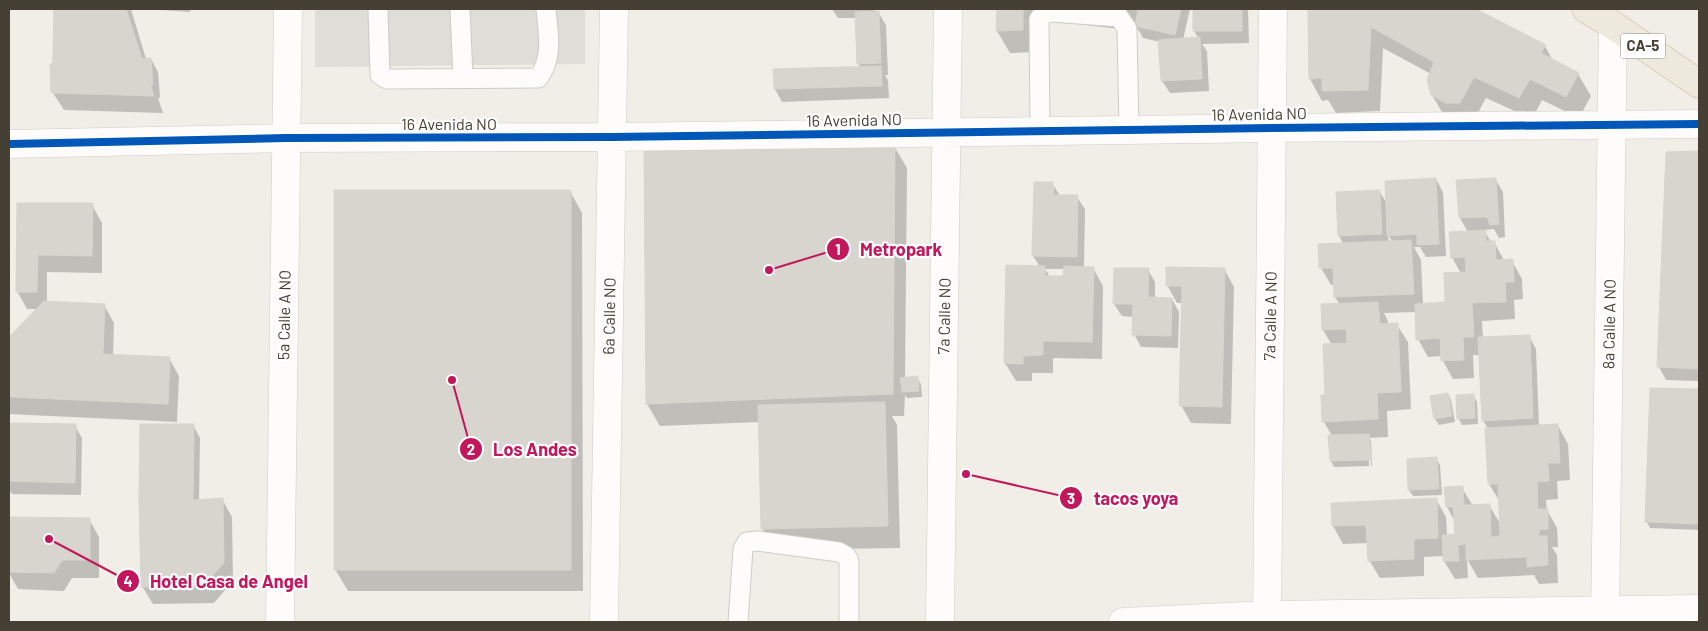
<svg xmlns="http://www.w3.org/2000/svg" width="1708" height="631" viewBox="0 0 1708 631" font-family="Barlow,sans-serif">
<rect width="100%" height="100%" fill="#f0eee7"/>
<!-- parking -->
<path fill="#dfddd7" d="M315,9H585V64L315,67Z"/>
<!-- shadow -->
<path fill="#0003" fill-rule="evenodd" d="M55,9H131L146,59H151L158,72L160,98H158L163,113L64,110L53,93Z
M146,9H191L190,12Z
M829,9H874V12H878L886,25L888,75H885L888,80L889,98L782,102L775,89L774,71L861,68L858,63L857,18H838L832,9Z
M998,9H1190L1183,40L1199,39L1194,31V9H1248L1249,43L1202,44L1207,51L1209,91L1170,93L1162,81L1160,42L1143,38L1138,29L1137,31L1035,19V52L1010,53L997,31Z
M1309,9H1473L1545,46L1553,61L1578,74L1591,96L1579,118L1542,100L1532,119L1486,98L1472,124L1445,117L1432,95L1431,74L1383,48L1380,111L1336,113L1328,100L1322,101L1310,79Z
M645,146H894L907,168L905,379L917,378L921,384L922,397L907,398L905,395L904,416H892L897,425L900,548L774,550L762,528L759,422L660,426L647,404Z
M1667,153H1699V381L1666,380L1659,367Z
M1436,179L1443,192L1446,256L1426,257L1420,247H1414L1421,260L1423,305L1446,304L1461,274L1452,257L1468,232L1460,218L1457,181L1495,179L1503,192L1505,237L1499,238L1494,229L1484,230L1491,242H1494L1504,260L1512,261L1522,279L1523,299L1514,300L1515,319L1482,321L1483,338L1529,336L1536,349L1539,427L1558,426L1568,444L1570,480L1557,481L1558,499L1546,500L1547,510L1557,528L1558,547H1552L1557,555L1558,583L1539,584L1534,575L1478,578L1467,559L1468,578L1455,579L1444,561V556L1424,557V576L1380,578L1369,560V543L1343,544L1333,526L1436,499L1446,517L1447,536L1456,535L1455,522L1447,507L1462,488L1473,506L1489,505L1501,525L1500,502L1489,484L1488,429L1483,420L1480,355H1473L1474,378L1453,379L1443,361L1442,356L1428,357L1418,339L1416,312L1384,313L1388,321V325H1397L1408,342L1411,409L1387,411L1388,437L1369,438L1371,441L1372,466H1371L1370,440H1368L1369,466L1334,467L1331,461L1332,436L1324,422L1332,345L1323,330L1340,305L1335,297V285H1331L1321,268L1344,245L1339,236L1380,192L1387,204ZM1388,235L1393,242L1389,243Z
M1052,183L1060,196L1077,197L1085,209L1084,267L1093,268L1103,286L1102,359L1053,358V373H1032V381H1016L1005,363L1040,267L1033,256ZM1045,269H1065L1064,277H1050Z
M570,191L582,213L583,591H348L335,569Z
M18,204L92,205L102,223V273L47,272V302L104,305L114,323L113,356L169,358L179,376L177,422L9,414V339L38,309H27L17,291Z
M1224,269L1234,287L1231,424L1191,423L1181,405L1183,303H1177L1167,285Z
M1148,270L1155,282V299H1172L1179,312L1178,348L1141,347L1134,334V317L1122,316L1114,304Z
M1651,389L1699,390V530L1650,528L1647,522Z
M1448,394L1451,400L1455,422L1439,425L1435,419Z
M1474,396L1477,402L1478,424L1462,425L1459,419Z
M9,424L75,426L82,438L81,495L12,494L9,489Z
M193,425L200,438L199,501L222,499L232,517L233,581L214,603L153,604L142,586Z
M1436,458L1440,465L1442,495L1413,496L1409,490L1408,460Z
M9,518L89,519L99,537V578H72L64,591L18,589L9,573Z"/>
<!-- building -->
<path fill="#d8d5ce" stroke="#d8d5cd" d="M54,9H126L154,96L52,93Z
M57,9H124L125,43L58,45Z
M997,9H1023V30L996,31Z
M1138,9H1181L1175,35L1135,26Z
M1193,9H1242V31H1193Z
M1308,9H1476L1546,45L1541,53L1579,73L1566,97L1530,79L1519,98L1474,77L1460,103H1446L1431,95L1427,80L1434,62L1371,27L1368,90L1322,91V78L1309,79Z
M879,11L881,63L857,64L855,12Z
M1200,37L1202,79L1161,81L1158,40Z
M151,58L153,85L51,92L50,64Z
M881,66L882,86L774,89L773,69Z
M644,145H895L893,394L646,404Z
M1699,151V369L1657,367L1666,152Z
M1436,178L1439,244L1417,245V234L1387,236L1385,181Z
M1496,178L1499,224L1490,225L1487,217L1459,218L1456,180Z
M1034,182H1053L1054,195H1078L1077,257L1032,256Z
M334,190H571V570H334Z
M1380,190L1382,234L1338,236L1336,192Z
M17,203H93L92,256L38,255L37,292H16Z
M1486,230V241H1495L1496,260L1513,259L1514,282H1505L1506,302L1472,303L1474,337H1463L1464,360L1441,361L1440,338L1416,340L1415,304L1445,302L1444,273L1466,272L1465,257L1451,258L1449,232Z
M1411,240L1414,294L1334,297L1333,268H1319L1318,244Z
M1006,265L1045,266V276H1063L1064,266L1094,267L1092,342L1043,341V355L1023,356V364L1004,363Z
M1166,267L1225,268L1222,407L1179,406L1182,286H1166Z
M1114,268H1149L1148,297L1172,298L1171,336L1132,335L1133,304H1113Z
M44,301L105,304L103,354L170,357L168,404L9,397V337Z
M1378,302L1380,324L1398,323L1401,392L1377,393L1378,419L1322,422L1321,395H1325L1323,344L1347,343L1346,329L1322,330L1321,304Z
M1530,335L1533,418L1482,421L1478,337Z
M918,376L919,391L902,392L900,378Z
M1650,388L1699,389V524L1645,522Z
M1448,393L1452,416L1434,419L1430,396Z
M1474,394L1475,418L1457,419L1456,395Z
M885,402L888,526L761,529L758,405Z
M9,423L76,424L75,483L9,481Z
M140,424H194L193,500H139Z
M1558,424L1560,463H1548L1549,481L1537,482L1538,509H1548V529L1539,530V536H1547L1548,565L1527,567V557L1466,560V544L1458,545L1459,561H1443L1442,535L1455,534L1453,507H1446L1444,487L1463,486L1464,505L1490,504L1491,537L1500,536L1498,484H1488L1485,428Z
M1369,434L1370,460L1330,461L1328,435Z
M1437,457L1439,489L1408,490L1407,459Z
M223,498L224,563L203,586L141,587L139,500H193Z
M1437,498L1438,538L1414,539V559L1368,561L1366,525L1332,526L1331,503Z
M9,517L90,518V560H62L54,573L9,572Z"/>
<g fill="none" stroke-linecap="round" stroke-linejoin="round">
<defs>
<path id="service" d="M378,9L380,75L387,79L538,78C554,58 548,33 546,9
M460,9L463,78
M1040,131L1039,19L1044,14L1051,12L1119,17L1127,29L1129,130
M738,622L743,549L747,542L757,541L839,552L846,556L849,561V622"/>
<path id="minor" d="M9,144L286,138L612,137L1272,128L1699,124
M280,622L288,9
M604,622L614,9
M940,622L948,9
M1605,622L1613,25"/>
<path id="tertiary" d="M1123,622L1267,615L1699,609
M1267,622L1273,9"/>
<path id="trunk" d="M1586,9L1613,25L1699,84"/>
</defs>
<!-- service casing -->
<use href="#service" stroke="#cecbc5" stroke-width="21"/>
<!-- minor casing -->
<use href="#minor" stroke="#cecbc5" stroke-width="29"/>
<!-- tertiary casing -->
<use href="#tertiary" stroke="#cecbc5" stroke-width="29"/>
<!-- trunk casing -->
<use href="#trunk" stroke="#cbbba0" stroke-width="29"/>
<!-- service -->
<use href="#service" stroke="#fdfcfb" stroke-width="19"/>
<!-- minor -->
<use href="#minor" stroke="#fdfcfb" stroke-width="28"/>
<!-- tertiary -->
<use href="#tertiary" stroke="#fdfcfb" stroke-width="28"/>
<!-- trunk -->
<use href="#trunk" stroke="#eee9dd" stroke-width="28"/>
<defs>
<path id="cycleway" d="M9,144L286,138L612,137L1272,128L1699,124"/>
</defs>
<!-- cycleway casing -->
<use href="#cycleway" stroke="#fff" stroke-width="11"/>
<!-- cycleway -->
<use href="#cycleway" stroke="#0057b8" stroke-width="8"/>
</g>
<g text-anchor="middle" stroke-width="4.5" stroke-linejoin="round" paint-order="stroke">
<!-- shield labels -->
<rect fill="#fff" stroke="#7e7970" stroke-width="1" x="1620.5" y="33.5" width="45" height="25" rx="4"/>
<g font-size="15" font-weight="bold" fill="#463f33">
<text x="1643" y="51">CA-5</text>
</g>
<!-- street labels -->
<g font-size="16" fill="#463f33" stroke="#fff">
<text transform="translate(1259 114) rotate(-1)" y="6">16 Avenida NO</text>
<text transform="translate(854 120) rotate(-1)" y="6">16 Avenida NO</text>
<text x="449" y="130">16 Avenida NO</text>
<text transform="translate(284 315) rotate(-89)" y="6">5a Calle A NO</text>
<text transform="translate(609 316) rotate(-89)" y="6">6a Calle NO</text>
<text transform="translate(944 316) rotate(-89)" y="6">7a Calle NO</text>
<text transform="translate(1270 316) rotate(-89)" y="6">7a Calle A NO</text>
<text transform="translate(1609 324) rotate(-89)" y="6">8a Calle A NO</text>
</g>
</g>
<!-- callouts -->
<path fill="none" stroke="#c2185b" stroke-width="2" d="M769 270L838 249M452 380L471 449M966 474L1071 498M49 539L128 581"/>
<g fill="#c2185b" stroke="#fff" stroke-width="2">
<circle cx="769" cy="270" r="5"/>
<circle cx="452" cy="380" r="5"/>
<circle cx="966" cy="474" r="5"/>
<circle cx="49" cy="539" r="5"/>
<circle cx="838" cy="249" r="12"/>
<circle cx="471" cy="449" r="12"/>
<circle cx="1071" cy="498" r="12"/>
<circle cx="128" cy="581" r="12"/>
</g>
<g font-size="15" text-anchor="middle" font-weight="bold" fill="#fff">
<text x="838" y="255">1</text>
<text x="471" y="455">2</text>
<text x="1071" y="504">3</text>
<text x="128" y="587">4</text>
</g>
<g font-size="18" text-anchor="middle" font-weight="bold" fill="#c2185b" stroke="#fff" stroke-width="4.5" stroke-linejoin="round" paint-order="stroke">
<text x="901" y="256">Metropark</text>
<text x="535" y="456">Los Andes</text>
<text x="1136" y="505">tacos yoya</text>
<text x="229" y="588">Hotel Casa de Angel</text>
</g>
<!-- border -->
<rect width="1708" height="631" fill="none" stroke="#463f33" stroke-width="20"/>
</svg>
